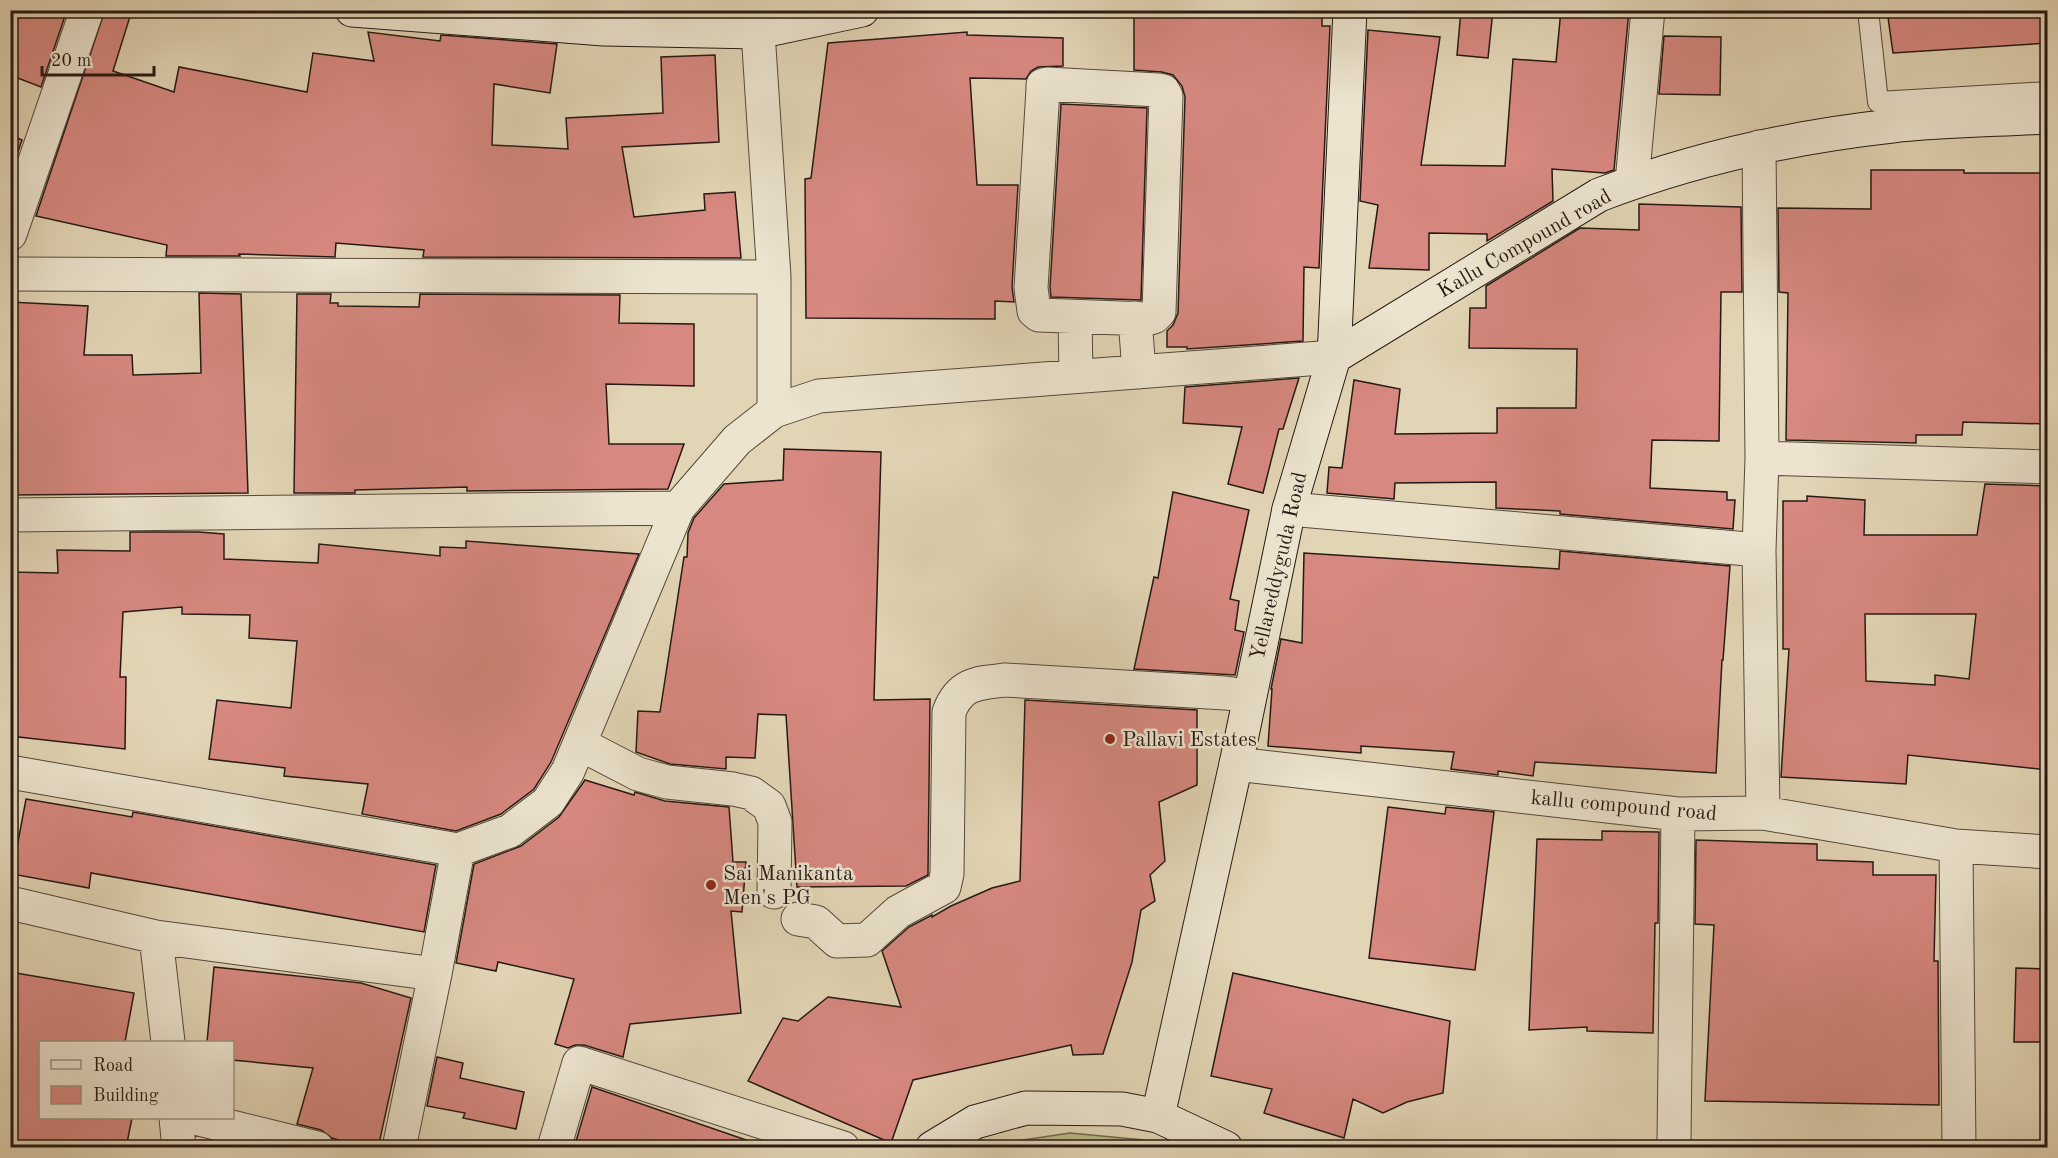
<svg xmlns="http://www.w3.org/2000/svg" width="2058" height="1158" viewBox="0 0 2058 1158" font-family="'Old Standard TT',serif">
<rect width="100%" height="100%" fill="#e2d5b5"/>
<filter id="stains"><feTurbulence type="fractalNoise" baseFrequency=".00333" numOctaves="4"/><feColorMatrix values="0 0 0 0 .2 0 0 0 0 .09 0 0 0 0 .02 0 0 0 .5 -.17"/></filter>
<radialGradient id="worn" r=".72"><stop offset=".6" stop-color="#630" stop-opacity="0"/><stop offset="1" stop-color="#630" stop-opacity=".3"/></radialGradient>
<!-- green -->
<path fill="#babb88" stroke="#706a4e" stroke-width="1.5" d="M1070,1133L1144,1140L1156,1147H985L988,1145Z"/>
<!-- building -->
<path fill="#d78880" stroke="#261914" stroke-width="1.5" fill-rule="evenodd" d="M10,10H67L41,87L10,75Z
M105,10H132L113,71L174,92L179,67L307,92L313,53L374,61L368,32L440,41L441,35L557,44L550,93L494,84L492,145L568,149L566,118L663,113L661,57L715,55L719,142L622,147L634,217L705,210L704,194L735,192L741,258L423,257L424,250L336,243L335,257L239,254L240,256H166L167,245L36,216Z
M1134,10H1322V26H1330L1319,268L1304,267L1303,341L1187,349V347H1167V331L1173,325L1178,313L1185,97L1182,86L1173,75L1162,72L1134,70Z
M1461,10H1493L1488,58L1457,55Z
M1561,10H1629L1614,170L1605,173L1552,169L1553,201L1487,241V234L1429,233V270L1369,268L1378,205L1360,201L1368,30L1440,37L1421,165L1505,166L1513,59L1556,62Z
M1887,10H2048V43L1893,53Z
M967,32V35L1063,38V66L1038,67L1031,71L1026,79L970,78L977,185H1018L1012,287L1014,302L995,301V319L806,318L805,179L811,178L828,43Z
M1664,36L1721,37L1720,95L1659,94Z
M1061,104L1147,108L1141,300L1051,297L1050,287Z
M10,135L22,140L10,175Z
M1871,170H1964V173H2048V424L1963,422L1962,435H1916V443L1786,440L1788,293L1779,292L1778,208L1871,209Z
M1639,204L1741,207L1742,292H1721L1719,441L1652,440L1650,488L1727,492V500H1735L1733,529L1560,514V511L1496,508V482L1395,483L1394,499L1327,493L1329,467L1342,468L1354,380L1400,389L1395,434L1497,433V408H1576L1577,349L1469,348L1470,308H1486V286L1580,228L1639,230Z
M199,293L241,294L248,493L10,495V302L88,306L84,355H132L133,375L201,373Z
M297,294H331L330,303H338V306L419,307L420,294L620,295L619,323L694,324V386L606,384L609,444H684L668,489L467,491V487L355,490V493H294Z
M1299,378L1283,429H1279L1263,493L1228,484L1242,427L1183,423L1185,387Z
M784,449L881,452L874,700L930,699L928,872V875L906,886L797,887L786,715L758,714L755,758L726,757V769L670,764L636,752L638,711L660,712L684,557H687L688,533L694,518L724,484L783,480Z
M1985,484L2048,486V770L1908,755L1906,784L1781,777L1789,649H1783V501H1807V496L1865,500L1864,535H1977ZM1865,614H1976L1969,679L1935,675V685L1866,681Z
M1173,492L1249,510L1230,599L1239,601L1235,630L1244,632L1235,675L1134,669L1154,577L1158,578Z
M130,532H199L224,534V559L318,563L319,544L440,556V547L466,548V541L639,554L551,762L534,789L501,814L456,831L362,814L368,784L284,776L285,768L209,759L217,700L291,708L297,641L249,638L250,615L182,614V607L123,612L120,677H126L125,749L10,736V572L58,573L57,550L130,551Z
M1560,551L1730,566L1723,660H1722L1716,773L1535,762L1533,776L1498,771V775L1451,769L1454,752L1361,746V753L1268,746L1272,689H1271L1281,639L1302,643L1304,553L1559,569Z
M1025,700L1197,710V785L1159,802L1165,861L1150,875L1155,901L1141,910L1132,962L1103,1054L1073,1055L1071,1045L913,1080L891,1143L748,1081L783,1018L798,1021L828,997L901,1007L882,951L909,927L932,915V917L951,906L992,888L1020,881Z
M585,780L634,795L635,792L665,801L729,807L733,862H746L742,912L731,911L741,1013L630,1024L623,1057L584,1045H575L568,1048L555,1044L574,979L498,962L496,971L456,963L474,864L521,846L559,817Z
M26,799L132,817L133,812L436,865L424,932L91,873L89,888L12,874Z
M1388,807L1445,814L1446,807L1494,812L1475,970L1369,958Z
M1602,831L1659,832L1658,923H1655L1653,1033L1587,1031V1027L1529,1030L1537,839L1602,840Z
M1696,840L1817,844V860L1873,862V875H1936L1934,961H1938L1939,1105L1705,1101L1714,925L1695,924Z
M214,967L361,983L411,998L378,1148H366L332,1138L321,1130L297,1124L313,1068L232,1060V1042H207Z
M2016,968L2048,969V1042H2014Z
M10,972L134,993L125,1042H40V1118H132L126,1148H10Z
M1233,973L1450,1021L1443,1093L1407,1102L1383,1113L1353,1099L1344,1138L1264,1113L1272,1089L1211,1076Z
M437,1057L463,1063L460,1078L524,1092L516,1129L463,1118L465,1113L427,1106Z
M592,1087L755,1143V1148H574Z"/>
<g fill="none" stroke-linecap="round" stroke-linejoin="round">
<defs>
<path id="lane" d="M1868,10L1878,102L2048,92"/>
<path id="street" d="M1047,84L1158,90L1163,91L1166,96L1159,312L1154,317L1147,319L1039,315L1034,311L1031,288L1043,89V85Z
M1759,147L1762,458
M1632,182L1648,10
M10,234L87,10
M10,274L774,277
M1075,317L1076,376
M1135,318L1139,372
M774,411L819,396L1334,357
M1289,509L1759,550L1762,458L2048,467
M10,515L678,508
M1759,550L1763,813
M580,744L638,774L667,782L733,789L751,793L769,806L775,822L774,892
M1236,764L1678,814L1763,813L1956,846L2048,852
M10,772L458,850
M1956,846L1959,1148
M10,903L156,937L435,974
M798,919L816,922L837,941L867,940L898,912L944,887L947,874L949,712C960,683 978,683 1005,680L1225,693L1249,696
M156,937L168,1042
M176,1118L179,1148
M195,1118L317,1148
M1674,1141L1678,814
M399,1148L435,974L458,850L510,831L548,802L568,771L678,508L737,440L774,411V277L758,32
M554,1148L579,1063L843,1148"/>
<path id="secondary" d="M352,10L604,29L758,32L862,10
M1334,357L1599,195C1693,159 1792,137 1892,126C1943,120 1996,120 2048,117
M1158,1116L1236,764L1289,509L1334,357L1350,10
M932,1148L975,1122L1026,1108L1122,1109L1158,1116L1226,1148"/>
</defs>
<!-- lane casing -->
<use href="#lane" stroke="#55483c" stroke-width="22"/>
<!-- street casing -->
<use href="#street" stroke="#55483c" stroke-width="35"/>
<!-- secondary casing -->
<use href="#secondary" stroke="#261914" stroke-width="35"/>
<!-- lane -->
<use href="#lane" stroke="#ece4cf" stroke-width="20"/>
<!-- street -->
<use href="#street" stroke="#ece4cf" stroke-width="33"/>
<!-- secondary -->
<use href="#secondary" stroke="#ece4cf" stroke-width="33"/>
</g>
<!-- markers -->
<g fill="#8f2418" stroke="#ece4cf" stroke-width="2">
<circle cx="1110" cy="739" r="6"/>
<circle cx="711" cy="885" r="6"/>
</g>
<g text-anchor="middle" stroke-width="5" stroke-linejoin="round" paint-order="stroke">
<!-- street labels -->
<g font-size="21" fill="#261914" stroke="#ece4cf">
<text transform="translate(1524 243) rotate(-30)" y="7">Kallu Compound road</text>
<text transform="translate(1278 566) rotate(-77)" y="7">Yellareddyguda Road</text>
<text transform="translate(1624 805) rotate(5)" y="7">kallu compound road</text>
</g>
<!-- poi labels -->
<g font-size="21" fill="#261914" stroke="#ece4cf" text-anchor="start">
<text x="1122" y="746">Pallavi Estates</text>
<text x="723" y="880">Sai Manikanta<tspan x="723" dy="24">Men's PG</tspan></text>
</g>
</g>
<!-- margin -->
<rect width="2058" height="1158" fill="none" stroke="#e2d5b5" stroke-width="36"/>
<rect x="12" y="12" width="2034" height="1134" fill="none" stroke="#261914" stroke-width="3"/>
<rect x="18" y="18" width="2022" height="1122" fill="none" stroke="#261914" stroke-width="1.5"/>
<!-- legend -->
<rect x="39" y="1041" width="195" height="78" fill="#ece4cf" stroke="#9d9384" stroke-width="1.5"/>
<rect x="51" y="1060" width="30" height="9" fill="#ece4cf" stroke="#9d9384" stroke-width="1.5"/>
<text x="93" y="1071" font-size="18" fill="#261914">Road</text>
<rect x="51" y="1086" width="30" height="18" fill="#d78880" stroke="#9d9384" stroke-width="1.5"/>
<text x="93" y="1101" font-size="18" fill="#261914">Building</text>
<!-- scale -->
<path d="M42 66v9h112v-9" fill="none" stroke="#261914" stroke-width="3"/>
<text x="51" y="66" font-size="18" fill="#261914" stroke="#ece4cf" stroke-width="4.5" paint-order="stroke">20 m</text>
<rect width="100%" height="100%" filter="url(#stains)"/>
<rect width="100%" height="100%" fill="url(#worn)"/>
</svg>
